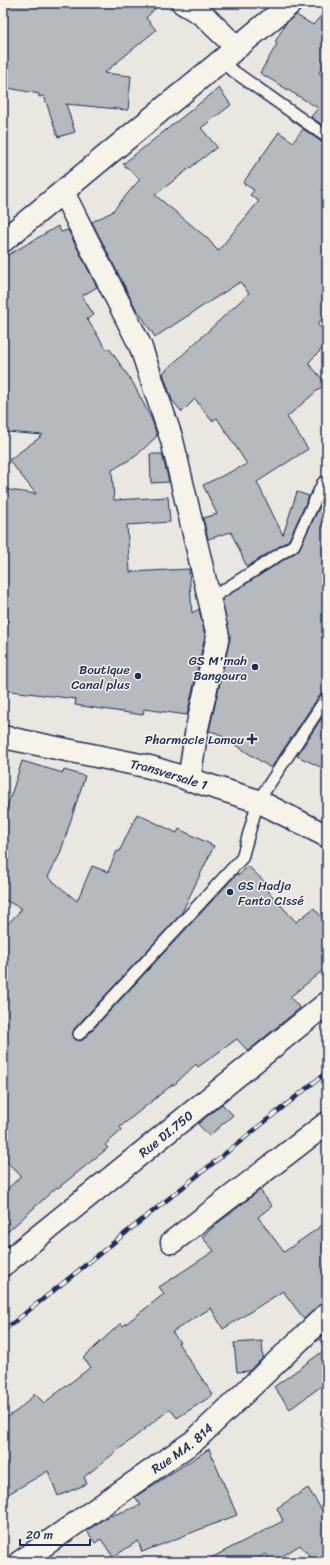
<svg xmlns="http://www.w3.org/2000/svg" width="330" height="1565" viewBox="0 0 330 1565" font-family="Sriracha,sans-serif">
<rect width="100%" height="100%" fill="#eae7e0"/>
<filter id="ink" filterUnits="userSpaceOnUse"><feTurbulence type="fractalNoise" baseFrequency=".025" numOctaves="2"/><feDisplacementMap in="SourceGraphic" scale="8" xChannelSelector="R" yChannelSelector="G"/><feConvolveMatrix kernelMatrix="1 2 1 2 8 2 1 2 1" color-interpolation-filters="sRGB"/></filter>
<g filter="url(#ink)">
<!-- building -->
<path fill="#b6babf" stroke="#1b2f5e" d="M3,3H160L146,18L156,30L104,73L131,76L128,110L66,104L75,132L58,137L44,96L39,97V94L3,87Z
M327,9V59L319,73L327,78V128L311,117L318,108L260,73L277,44L275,42L286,23L296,15L313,25Z
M219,88L231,105L201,128L217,147L155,195L207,238L218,251L259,201L250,195L254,190L243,183L279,132L293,142L303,129L323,143L327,144V314L317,324L327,334V344L308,363L326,383L287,417L308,449L257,482L283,535L297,492L309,496L289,540L247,567L231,532L208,539L203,518L217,514L203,485L247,464L217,418L212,421L195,399L182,412L172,400L163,373L249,293L240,282L155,337L134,305L92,222L112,212L140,179L123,164Z
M58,226L61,232L68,230L97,287L82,296L94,315L87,319L107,350L109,348L133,383L152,420L157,436L136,456L112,470L114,500L168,497L170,522L127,525L130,572L189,569L192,613L199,609L205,636L187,715L144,709L143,715L75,705L76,699L3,690V638L8,618H3V489L36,494L9,460L43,435L6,432L7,413L3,412V258Z
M150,454H162L169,482L151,483Z
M323,500L327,501V690L321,693L271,768L217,733L209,731L230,639L222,599L298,551Z
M327,710V770L297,756Z
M22,761L63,773L64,770L85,776L60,854L48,877L77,901L92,866L108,872L117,851L119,852L137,814L177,833L179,829L214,846L181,914L74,1029L72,1036L75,1039L81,1041L84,1039L237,874L239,875L248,866L271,888L268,891L296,922L314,908L327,924V967L290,997L300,1008L248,1051L237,1039L198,1067L196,1064L174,1085L173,1084L120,1127L122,1130L105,1145L108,1148L58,1188L57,1187L3,1236V1193L21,1176L3,1158V929L22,909L3,899V820Z
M222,1104L233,1115L209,1136L198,1124Z
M260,1190L272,1206L258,1217L284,1252L327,1222V1302L319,1305L304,1319L283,1291L223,1329L211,1308L172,1332L180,1342L178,1343L213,1395L177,1418L170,1409L84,1477L87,1484L58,1496L48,1471L3,1497V1420L18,1410L35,1394L44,1403L91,1367L83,1358L121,1323L123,1326L164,1294L159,1287L214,1251L202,1237L218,1223Z
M327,1331V1382L290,1409L274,1387L326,1349L319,1339Z
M262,1341L263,1358L249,1371L237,1372L234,1343Z
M209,1449L237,1515L142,1552L138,1541L113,1557L101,1539L95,1543L87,1531L105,1518L141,1505L135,1497Z
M308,1488L327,1518V1562H315L300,1545L273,1562H271L265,1554L253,1562H203L283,1521L277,1508Z"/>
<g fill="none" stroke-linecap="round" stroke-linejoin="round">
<defs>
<path id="lane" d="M219,61L327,137
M210,599L294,545L323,483H327
M79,1034L242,858L258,801L327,697"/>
<g id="street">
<path d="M183,3L203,15L236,47"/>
<path d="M63,192L140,345L172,440L218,636L197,728L189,780"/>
<path d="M3,241L291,3"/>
<path d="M172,1242L327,1123"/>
<path id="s1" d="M20,1562L194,1441L327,1314"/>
</g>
<g id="secondary">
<path id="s2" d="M3,737L150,767L258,801L327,836"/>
<path id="s3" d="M3,1265L327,1003"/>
</g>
</defs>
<!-- lane casing -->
<use href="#lane" stroke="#1b2f5e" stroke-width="14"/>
<!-- street casing -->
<use href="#street" stroke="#1b2f5e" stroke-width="25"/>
<!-- secondary casing -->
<use href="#secondary" stroke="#1b2f5e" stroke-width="25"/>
<!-- lane -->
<use href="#lane" stroke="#f7f3e8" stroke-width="11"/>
<!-- street -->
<use href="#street" stroke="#f7f3e8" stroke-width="22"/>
<!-- secondary -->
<use href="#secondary" stroke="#f7f3e8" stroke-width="22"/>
<defs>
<path id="rail" d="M3,1331L327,1072"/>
</defs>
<!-- rail casing -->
<use href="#rail" stroke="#1b2f5e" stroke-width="4.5"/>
<!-- rail -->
<use href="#rail" stroke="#f7f3e8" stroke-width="3" stroke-dasharray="9" stroke-linecap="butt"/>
</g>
</g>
<!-- markers -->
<g fill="#1b2f5e" stroke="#f7f3e8" stroke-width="1.5">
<circle cx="255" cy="667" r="4"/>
<circle cx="138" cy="676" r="4"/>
<path d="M250 733h4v4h4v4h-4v4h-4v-4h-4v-4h4z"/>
<circle cx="230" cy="892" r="4"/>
</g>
<g text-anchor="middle" stroke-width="3" stroke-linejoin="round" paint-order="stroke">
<!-- poi labels -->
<g font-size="13" fill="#1b2f5e" stroke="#f7f3e8" text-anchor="end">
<text x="247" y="665">GS M'mah<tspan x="247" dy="15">Bangoura</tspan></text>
<text x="130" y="674">Boutique<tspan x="130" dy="15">Canal plus</tspan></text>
<text x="244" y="744">Pharmacie Lomou</text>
<text x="238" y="890" text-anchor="start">GS Hadja<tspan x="238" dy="15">Fanta Cissé</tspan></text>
</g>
<!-- street labels -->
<g font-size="13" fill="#1b2f5e" stroke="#f7f3e8">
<text dy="5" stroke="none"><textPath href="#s2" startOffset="170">Transversale 1</textPath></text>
<text dy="5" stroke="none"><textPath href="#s3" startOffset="209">Rue DI.750</textPath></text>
<text dy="5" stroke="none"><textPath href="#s1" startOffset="198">Rue MA. 814</textPath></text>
</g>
</g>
<!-- margin -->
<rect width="330" height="1565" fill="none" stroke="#f7f3e8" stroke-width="16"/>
<rect x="8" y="8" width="314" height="1549" fill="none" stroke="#1b2f5e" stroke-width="1.5" filter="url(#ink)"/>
<!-- scale -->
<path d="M20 1539v6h70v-6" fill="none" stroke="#1b2f5e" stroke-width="2"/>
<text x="26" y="1539" font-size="12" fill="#1b2f5e" stroke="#f7f3e8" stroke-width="3" paint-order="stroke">20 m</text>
</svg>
